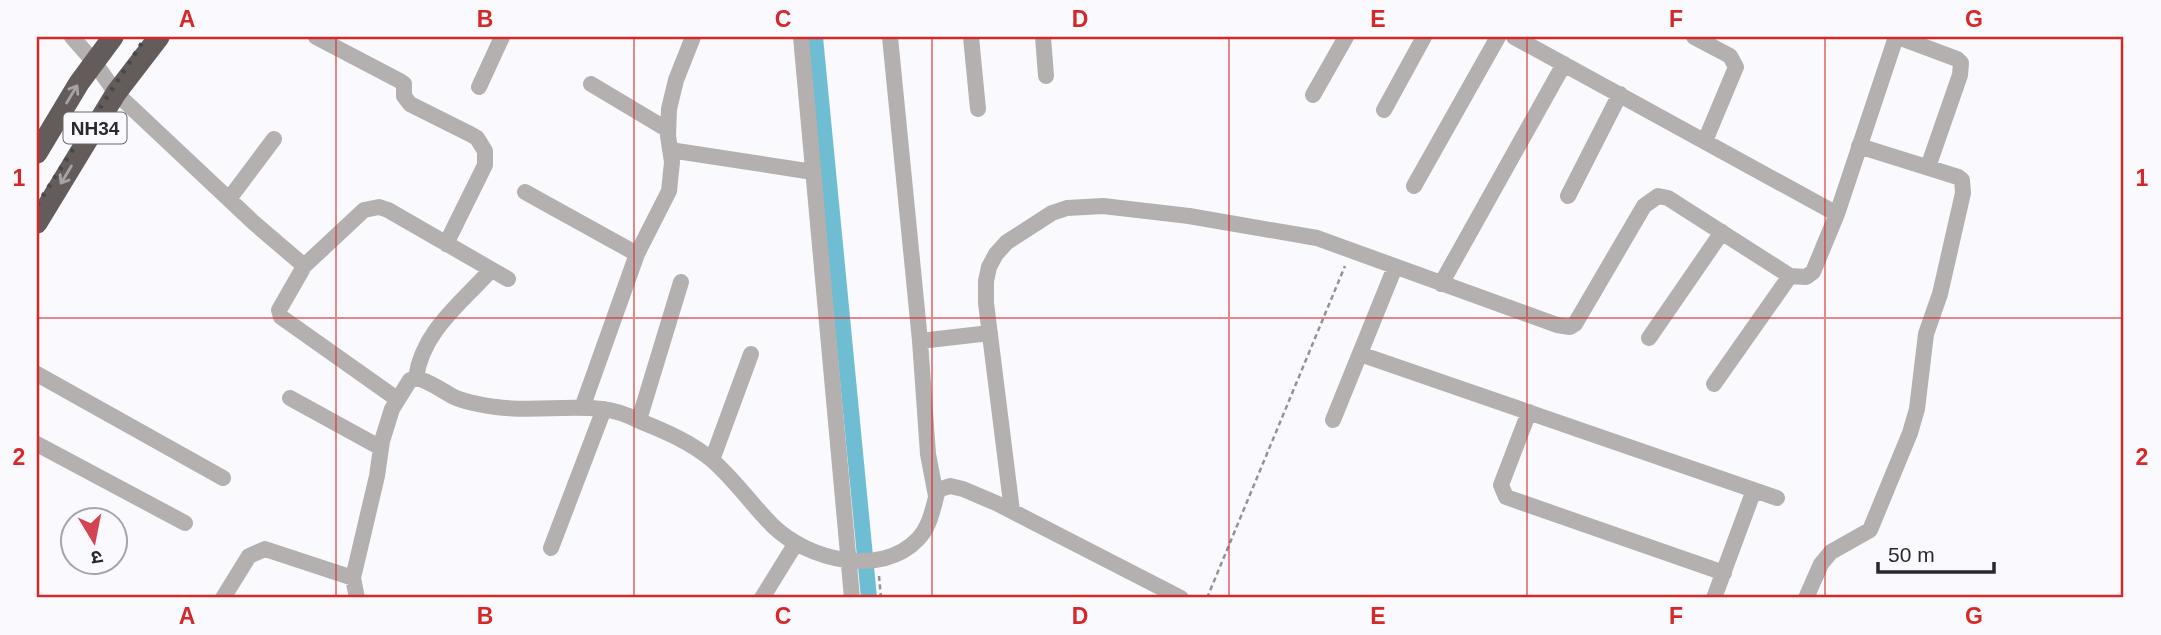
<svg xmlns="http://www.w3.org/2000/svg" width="2161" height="635" viewBox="0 0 2161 635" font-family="Helvetica,'Noto Sans Devanagari',sans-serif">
<rect width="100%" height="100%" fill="#fafafe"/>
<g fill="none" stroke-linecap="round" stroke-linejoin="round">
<!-- canal -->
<path stroke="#6ebdd2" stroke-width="16" d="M815,37L869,598"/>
<!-- path -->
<path stroke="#939397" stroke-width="2.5" stroke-dasharray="5 3.5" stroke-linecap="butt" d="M879,576L881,598
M1207,598L1345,266"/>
<!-- minor -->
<path stroke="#b3b0af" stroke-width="16" d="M72,37L94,62L116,93L253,222L302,264V270L279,310L281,317L397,399
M316,37L400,81L404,84V96L410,104L470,134L477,138L485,151V165L446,244
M801,37L852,598
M890,37L920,341L928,454L936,496
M971,37L978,109
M1043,37L1046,76
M1514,37L1837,214
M1694,37L1730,56L1736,67L1705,141
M1898,37L1957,59L1961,63L1960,75L1928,167
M591,84L668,130
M479,87L502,37
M1313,95L1346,37
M1384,110L1424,37
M670,150L813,172
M1414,186L1498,37
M525,192L637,254
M1568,196L1620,94
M229,199L274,139
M303,267L364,210L379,207L388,210L508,279
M1441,284L1564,64
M1649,338L1722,232
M920,341L990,333
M1360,354L1777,498
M37,374L223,478
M416,378C422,332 461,303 491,270
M1714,384L1790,276
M290,398L381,448
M582,408L637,254L669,191L672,162L668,136L669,109L676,80L693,37
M1529,412L1501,485L1506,497L1724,573
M639,420L681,282
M1333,420L1395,267
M37,444L185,523
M712,460L751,354
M1012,511L986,303V281L989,267L996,254L1007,242L1052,213L1067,208L1103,206L1189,216L1317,238L1557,325L1570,327L1575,324L1644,206L1658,196L1668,198L1790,276L1806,277L1813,272L1837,214L1896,37
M551,548L604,409
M223,598L249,556L265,549L353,578
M357,598L353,578L377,476L382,441L392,409L410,380L416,378C430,381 442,391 454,397C467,403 482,405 496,407C531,412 567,405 602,409C615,410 630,416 642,422C667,432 692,443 712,460C735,480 752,505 773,526C808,560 881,578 918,539C931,525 933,507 938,490L950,486L963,489L996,503L1181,598
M762,598L796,543
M1714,598L1754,490
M1806,598L1821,564L1831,552L1870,530L1910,433L1917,409L1926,334L1940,294L1963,193L1962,180L1958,177L1859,146"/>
<!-- highway -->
<path stroke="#635c5a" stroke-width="21" d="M37,153L79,83L113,37
M37,223L116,93L159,37"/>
<!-- rail -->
<path stroke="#48484b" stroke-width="4.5" stroke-dasharray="3.5 7" stroke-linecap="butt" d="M37,205L146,37"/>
</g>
<!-- one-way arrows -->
<defs><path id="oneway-shaft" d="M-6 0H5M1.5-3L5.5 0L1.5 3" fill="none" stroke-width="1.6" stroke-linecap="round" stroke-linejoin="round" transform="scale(1.75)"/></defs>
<g stroke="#a7a3a4">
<use href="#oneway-shaft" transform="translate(72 94) rotate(-59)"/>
<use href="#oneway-shaft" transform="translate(66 175) rotate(121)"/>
</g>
<!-- grid -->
<path fill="none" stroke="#d62828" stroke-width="2" stroke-opacity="0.55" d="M336,37V598M634,37V598M932,37V598M1229,37V598M1527,37V598M1825,37V598M37,318H2124"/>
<g text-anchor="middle" stroke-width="5" stroke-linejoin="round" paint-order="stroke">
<!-- shield labels -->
<rect fill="#fafafe" stroke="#68686b" stroke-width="2" x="63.5" y="112.5" width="63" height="31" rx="5"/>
<g font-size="19" font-weight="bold" fill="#29292c">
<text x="95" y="135">NH34</text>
</g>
</g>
<!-- border -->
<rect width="2161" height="635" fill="none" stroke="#fafafe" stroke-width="77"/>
<!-- north arrow -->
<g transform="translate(94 541) rotate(170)"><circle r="33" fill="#fafafe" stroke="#a6a6aa" stroke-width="2"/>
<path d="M0-5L12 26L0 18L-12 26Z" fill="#d34351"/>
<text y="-10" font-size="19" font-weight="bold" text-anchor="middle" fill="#29292c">उ</text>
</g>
<!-- scale -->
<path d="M1878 562v10h116v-10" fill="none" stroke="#29292c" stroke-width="3.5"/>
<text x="1888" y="562" font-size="21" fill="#29292c" stroke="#fafafe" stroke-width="5" paint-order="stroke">50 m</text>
<rect x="38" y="38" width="2084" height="558" fill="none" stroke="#d62828" stroke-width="2.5"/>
<g font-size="23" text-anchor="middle" font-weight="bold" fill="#d62828">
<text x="187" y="27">A</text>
<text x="485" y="27">B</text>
<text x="783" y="27">C</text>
<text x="1080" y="27">D</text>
<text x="1378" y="27">E</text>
<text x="1676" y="27">F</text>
<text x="1974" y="27">G</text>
<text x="19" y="186">1</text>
<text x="2142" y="186">1</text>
<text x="19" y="465">2</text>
<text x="2142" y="465">2</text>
<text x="187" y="624">A</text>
<text x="485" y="624">B</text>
<text x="783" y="624">C</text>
<text x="1080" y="624">D</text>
<text x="1378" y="624">E</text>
<text x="1676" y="624">F</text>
<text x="1974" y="624">G</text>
</g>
</svg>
